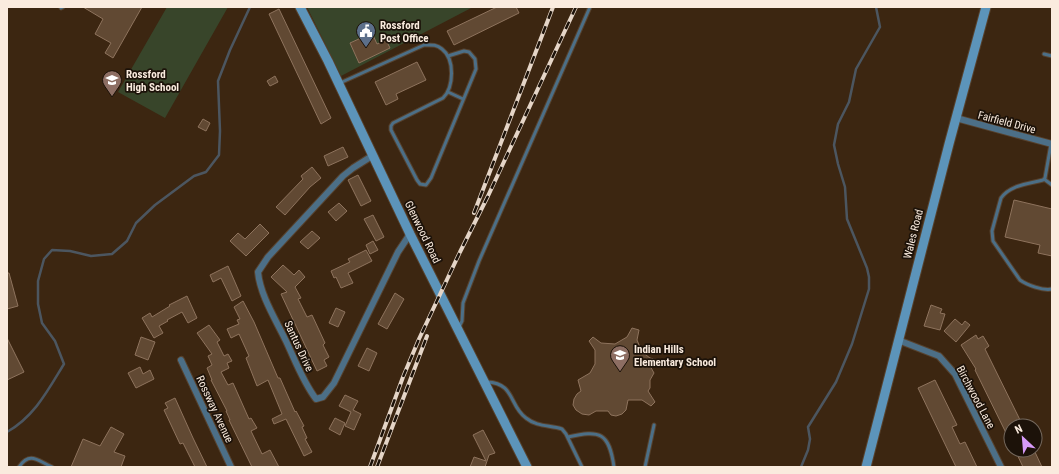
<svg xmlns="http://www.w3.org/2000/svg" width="1059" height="474" viewBox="0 0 1059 474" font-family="'Roboto Condensed',sans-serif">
<rect width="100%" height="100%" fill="#3c2611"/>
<!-- green -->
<path fill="#38452a" d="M167,7H228L165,118L118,92Z
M307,7H473L341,76Z"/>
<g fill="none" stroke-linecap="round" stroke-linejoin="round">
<!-- stream -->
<path stroke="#4c5660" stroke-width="2.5" d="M7,432C35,416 48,390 64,364L55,341L42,323L38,304V281L44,259L52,250L70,251L91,256L112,254L127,241L136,223L155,205L194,176L206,172L219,155L220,131L218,81L230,50L250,7
M801,467L808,450L810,439L808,427L836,382L852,344L869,289V277L867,268L847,219L845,187L838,164L834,145L838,124L849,102L856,69L880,27L876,7"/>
</g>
<!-- building -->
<path fill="#614933" stroke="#8e735d" d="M83,7H142L113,58L105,53L111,43L95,34L103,19Z
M497,7H516L519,13L454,45L447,31Z
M279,9L331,118L321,124L269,14Z
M372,33L377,44L386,40L390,48L359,63L350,43Z
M417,62L426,80L396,94L398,99L386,105L375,82Z
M275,76L278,82L270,86L267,81Z
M203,119L210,123L206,131L198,127Z
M343,147L348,157L328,166L324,156Z
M312,167L321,178L310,187L285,215L276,207L303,179L301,176Z
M358,175L371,201L361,206L348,180Z
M1014,200L1052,209V256L1038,253L1040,245L1005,237Z
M339,203L347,211L336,221L328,212Z
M373,215L384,237L376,241L364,219Z
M260,224L269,233L246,256L230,241L238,233L245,239Z
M312,231L320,238L308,249L300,242Z
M373,241L378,250L370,254L366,245Z
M366,250L372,261L348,273L353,283L341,288L336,277L334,278L331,271L350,262L348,259Z
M283,265L294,275L299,270L305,277L295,287L301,298L298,299L307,317L312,315L325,343L323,345L329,357L324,360L327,366L317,371L281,294L287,292L271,277Z
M228,266L241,296L232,301L221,278L213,282L210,275Z
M7,273H9L18,306L7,309Z
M395,293L404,299L387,329L378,324Z
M187,296L197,318L188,323L182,312L167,320L168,321L159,326L163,333L154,338L142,318L150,313L152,317L170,306L169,305Z
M243,301L254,322L278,378H280L295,412L296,411L304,426L302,427L307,438L305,439L312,452L304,456L286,419L274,424L272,419L282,414L268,380L257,386L246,358L249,356L239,334L231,338L227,329L239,324L237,320L240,319L234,307Z
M931,305L942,309L940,313L945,314L940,330L924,326Z
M336,308L345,312L338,327L329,323Z
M955,319L962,325L965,321L970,325L956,342L944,331Z
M209,325L220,340L217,342L224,356L228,354L232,361L227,363L229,368L221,372L228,385L233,383L249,419L251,418L257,428L251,431L262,454L270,450L279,467H252L229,420H230L226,411H227L211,380H212L207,368L212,365L208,356L212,354L197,333Z
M632,328L639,330L637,340L642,352L650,358L669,363L650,366L654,373L650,380V388L648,391L655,402L651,406L642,400H628L626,410L622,414L616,416L611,415L608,411H596L589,415L582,414L576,410L573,405L574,399L577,394L581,391L578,380L590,373L595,364V350L589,341L593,337L601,343L615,344L627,337Z
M976,335L978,339L983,336L989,346L985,349L1023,426H1011V443L975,370L976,369L961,345Z
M141,337L155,342L148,360L135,355Z
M7,338L24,372L7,380Z
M367,348L377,353L369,371L358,366Z
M140,367L143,374L150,370L154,379L136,388L128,373Z
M935,380L957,425L952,427L960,444L965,442L977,467H956L918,388Z
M345,395L358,401L353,410L361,414L354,430L345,426L351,412L339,406Z
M175,398L193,438L207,467H195L183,443L180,444L164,410L168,408L165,403Z
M335,418L345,423L340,435L329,429Z
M111,427L124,434L114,452L125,456L121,467H71L83,439L100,446Z
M483,430L495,453L489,455L485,467H470L474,457L486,461L473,435Z
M1015,450H1034L1042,467H1023Z"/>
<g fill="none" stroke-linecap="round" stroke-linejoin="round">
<defs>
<path id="lane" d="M61,8L63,7
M1044,54L1052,56
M340,83L424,45C431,45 436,44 442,49C455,59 454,87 443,98L393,123L391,126V130L417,180L420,184L426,185L431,178L476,69L475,59L469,52L464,51L448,56
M448,92L463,99
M1051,144L1045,178L1043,180C1028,184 1010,185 1001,198L992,231L993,241L1020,280C1027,285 1043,291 1052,289
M1044,179L1052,185
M459,327L462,321L463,303L479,261L590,7
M487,382C515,383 509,406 526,418C537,427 550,425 562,429L566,434L582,467
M568,437C600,430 609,432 614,467
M19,467C30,451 38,461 52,467
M645,467L654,425"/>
<path id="street" d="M956,118L1052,144
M372,156L353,168L343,176L268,257L258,272C260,295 276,320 286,341C295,360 303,382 316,399L323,397L334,383L398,252L410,234
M898,340L939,356L955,374L1001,467
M181,360L231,467"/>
<path id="secondary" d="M300,7L328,61L410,234L527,467
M866,467L949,144L986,7"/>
</defs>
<!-- lane casing -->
<use href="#lane" stroke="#57422e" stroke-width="5"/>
<!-- street casing -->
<use href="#street" stroke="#57422e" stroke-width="8"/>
<!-- secondary casing -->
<use href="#secondary" stroke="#57422e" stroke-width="11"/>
<!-- lane -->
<use href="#lane" stroke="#4c6f87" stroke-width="3"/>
<!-- street -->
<use href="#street" stroke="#4c6f87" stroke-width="6"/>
<!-- secondary -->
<use href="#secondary" stroke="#5c94ba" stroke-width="9"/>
<defs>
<path id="rail" d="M474,213L553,7
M370,467L403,377L419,339L460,252L488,196L576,7
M377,467L427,336"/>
</defs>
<!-- rail casing -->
<use href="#rail" stroke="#e5d5c7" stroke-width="4"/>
<!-- rail -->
<use href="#rail" stroke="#1c1209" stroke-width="2.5" stroke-dasharray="8" stroke-linecap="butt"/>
</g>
<!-- icons -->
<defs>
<symbol id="civic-pin" viewBox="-11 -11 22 30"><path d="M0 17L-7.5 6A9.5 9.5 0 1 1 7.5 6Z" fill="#5c6f8a" stroke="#1c1209"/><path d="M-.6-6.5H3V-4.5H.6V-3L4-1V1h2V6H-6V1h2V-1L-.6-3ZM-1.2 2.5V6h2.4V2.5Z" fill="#fff"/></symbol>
<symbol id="school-pin" viewBox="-11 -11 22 30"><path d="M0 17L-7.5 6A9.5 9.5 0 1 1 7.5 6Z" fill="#8d6e63" stroke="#1c1209"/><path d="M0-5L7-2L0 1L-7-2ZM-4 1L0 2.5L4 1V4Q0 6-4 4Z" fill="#fff"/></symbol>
</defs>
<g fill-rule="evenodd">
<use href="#civic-pin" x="355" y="20" width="22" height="30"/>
<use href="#school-pin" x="101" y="69" width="22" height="30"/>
<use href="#school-pin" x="609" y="344" width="22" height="30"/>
</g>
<g text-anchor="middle" stroke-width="3.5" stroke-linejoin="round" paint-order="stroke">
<!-- poi labels -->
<g font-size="11" font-weight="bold" fill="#faebde" stroke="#1c1209" text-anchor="start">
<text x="380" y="29">Rossford<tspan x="380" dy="13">Post Office</tspan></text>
<text x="126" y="78">Rossford<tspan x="126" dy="13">High School</tspan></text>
<text x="634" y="353">Indian Hills<tspan x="634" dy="13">Elementary School</tspan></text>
</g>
<!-- street labels -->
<g font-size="11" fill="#faebde" stroke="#1c1209">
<text transform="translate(1007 122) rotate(15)" y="4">Fairfield Drive</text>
<text transform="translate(423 232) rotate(64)" y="4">Glenwood Road</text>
<text transform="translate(913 234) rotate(-76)" y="4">Wales Road</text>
<text transform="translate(299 346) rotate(65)" y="4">Santus Drive</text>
<text transform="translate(976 397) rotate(62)" y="4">Birchwood Lane</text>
<text transform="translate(215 409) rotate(65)" y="4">Rossway Avenue</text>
</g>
</g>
<!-- border -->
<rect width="1059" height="474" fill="none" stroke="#faebde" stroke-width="16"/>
<!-- north arrow -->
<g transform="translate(1023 438) rotate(334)"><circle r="19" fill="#1c1209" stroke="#75695e"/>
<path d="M0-3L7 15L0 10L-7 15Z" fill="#d79bf9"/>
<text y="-6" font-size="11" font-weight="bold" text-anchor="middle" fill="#faebde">N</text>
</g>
</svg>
